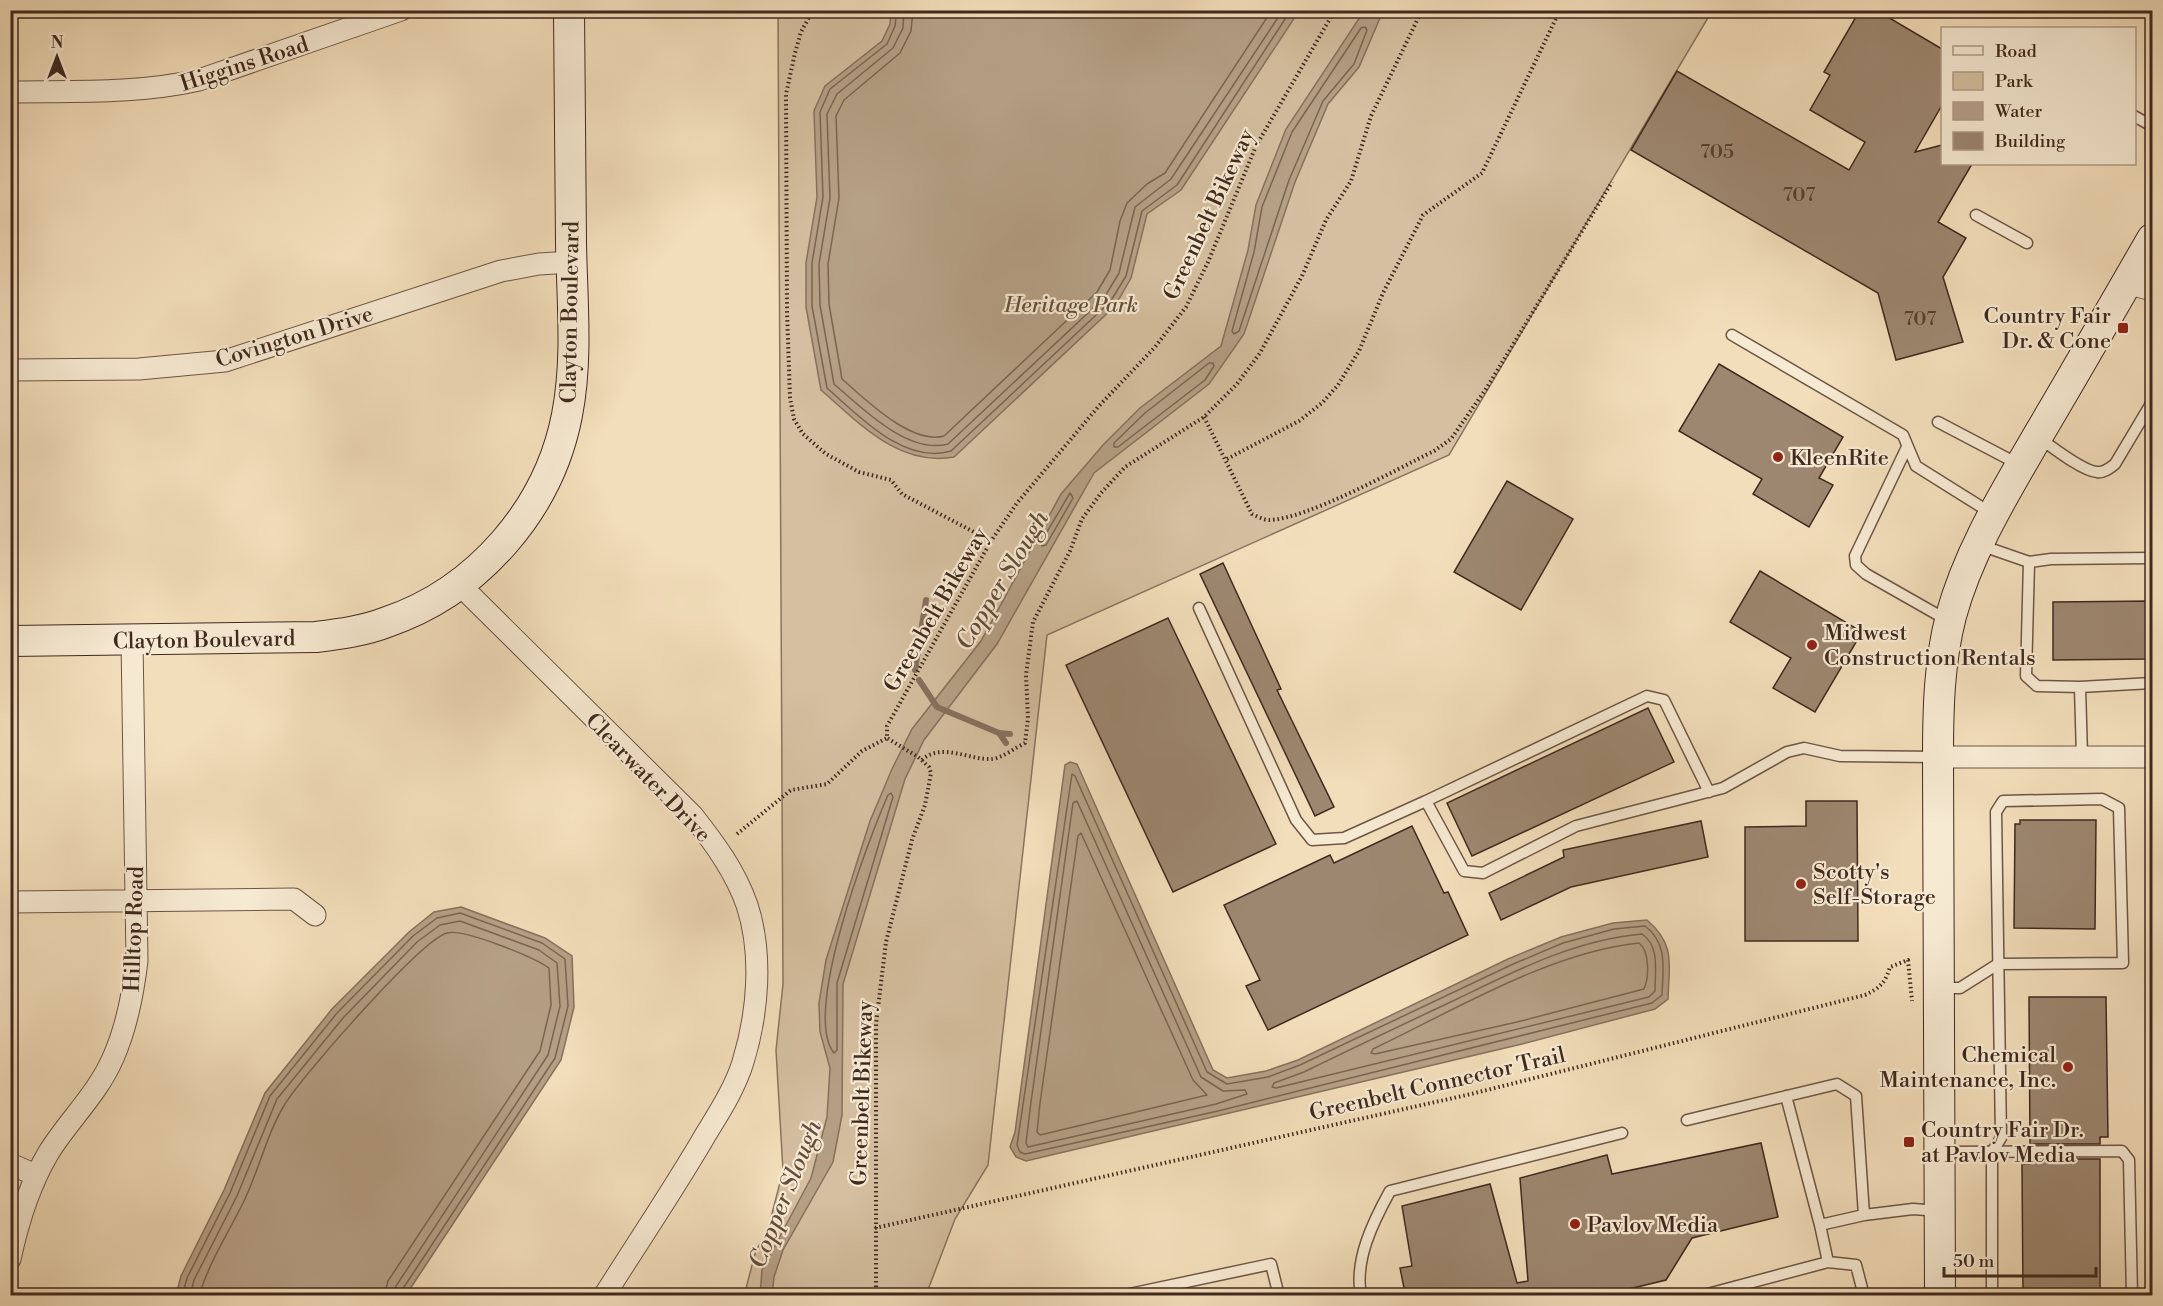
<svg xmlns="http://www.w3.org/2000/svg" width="2163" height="1306" viewBox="0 0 2163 1306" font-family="'Libre Bodoni',serif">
<rect width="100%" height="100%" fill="#f3debb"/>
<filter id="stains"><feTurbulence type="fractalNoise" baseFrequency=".00333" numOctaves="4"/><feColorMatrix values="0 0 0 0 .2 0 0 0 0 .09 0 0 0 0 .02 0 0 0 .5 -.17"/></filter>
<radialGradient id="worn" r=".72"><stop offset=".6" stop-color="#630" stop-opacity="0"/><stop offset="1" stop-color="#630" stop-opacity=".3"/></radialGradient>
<!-- green -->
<path fill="#d5bfa0" stroke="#8a7460" stroke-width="1.5" d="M778,11H1712L1449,455L1047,635L988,1165L955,1219L926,1295L744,1296L756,1250L767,1233L783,1171L776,1050L783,984Z"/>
<!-- water -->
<path fill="#b6a086" stroke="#87705d" stroke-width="1.5" d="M891,11H1299L1181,190L1147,214L1131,278L1115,306L954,457C899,467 859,423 821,390L806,307V263L817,197L814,111L825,86L882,41L890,24Z
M1364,11H1383L1359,67L1328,104L1295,182L1244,334L1209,384L1094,473L997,644L924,740L905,779L843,984L842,1115L833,1162L783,1250L774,1277L772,1295H760L762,1270L811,1178L827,1117L830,1068L820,1032L819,1003L826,960L870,821L892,769L912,729L981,641L1061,494L1103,445L1140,408L1221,346L1248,250L1256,205L1286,129Z
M1070,762L1077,764L1213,1070L1227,1078L1266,1071L1298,1060L1508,959L1561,937L1613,923L1647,920C1676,945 1669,964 1668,999L1655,1009L1522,1044L1026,1161L1016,1157L1010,1147L1015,1132L1065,765Z
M461,907L545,938L572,956L574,1007L561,1060L406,1295H176L181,1276L224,1190L265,1093L332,1009L409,932L434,912Z"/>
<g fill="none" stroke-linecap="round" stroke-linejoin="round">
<!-- shore -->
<path stroke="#7b6452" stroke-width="1.5" d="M897,10L895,26L887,44L830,89L820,112L823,197L812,263V306L827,388C859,416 904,465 951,451L1110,302L1126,276L1142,211L1177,185L1291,10
M904,10L903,28L893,48L837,94L827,114L830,198L819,264L820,305L834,384C862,408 908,455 948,444L1104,298L1119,273L1135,207L1171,179L1283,10
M913,10L911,31L900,53L844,100L836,116L839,198L828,264L829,304L842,379C865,399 911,445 944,436L1097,292L1110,270L1120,221L1127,203L1147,184L1165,173L1272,10
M1365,27L1367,30L1354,64L1323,101L1289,180L1239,331L1234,334L1232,331L1254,252L1262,207L1292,132L1361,28Z
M1209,363H1213L1214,366L1205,380L1118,447H1114V443L1145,413Z
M1070,493L1073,498L1046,545L1042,546L1041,542Z
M1072,774L1075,776L1207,1072L1227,1084L1268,1077L1300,1065L1511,965L1563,943L1614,929L1645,926C1668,943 1663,969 1662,995L1652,1003L1218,1111L1025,1154L1020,1152L1017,1145Z
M891,793L893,797L837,983V1050L834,1053C802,1013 868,841 888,795Z
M1077,801L1201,1077L1223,1091L1245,1090L1247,1094L1216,1104L1028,1147L1026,1143L1031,1102L1073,803Z
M1081,833L1193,1080L1207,1095L1040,1135L1037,1132L1040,1103L1078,836Z
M1642,934C1660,946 1655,971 1655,991L1649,997L1276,1088L1272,1087L1274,1083L1304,1072C1355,1047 1406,1023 1457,999C1517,970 1575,940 1642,934Z
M1639,943C1650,951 1649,978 1644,989L1517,1022L1375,1054L1371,1053L1373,1049C1453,1011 1550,952 1639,943Z
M182,1296L187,1278L230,1193L270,1096L337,1013L413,936L437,918L460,913L542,943L565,959L568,1006L555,1058L402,1290L401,1296
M190,1296L194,1280L237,1196L277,1099L343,1018L417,942L440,925L460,921L539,950L557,963L560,1006L548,1055L396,1286L393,1296
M199,1296C209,1262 229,1232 244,1201C259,1170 267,1133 285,1104C302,1076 421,940 447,933C463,928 533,957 549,968L551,1005L540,1051L388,1281L384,1296"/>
<!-- stream -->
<path stroke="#87705d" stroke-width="6" d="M915,670L926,600
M919,680L937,707L999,733L1010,734
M999,733L1006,743"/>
</g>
<!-- building -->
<path fill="#9d8770" stroke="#40291f" stroke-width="1.5" d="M1860,10H1876L1942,49V105L1915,152L1942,145V164H1972L1938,222L1966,238L1943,277L1963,342L1896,360L1878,293L1631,150L1677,71L1849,170L1865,142L1810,110L1830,75L1824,72Z
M1719,364L1843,437L1819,478L1833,485L1809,527L1753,494L1762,479L1679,431Z
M1507,481L1573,519L1521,610L1454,572Z
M1223,563L1281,689L1277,690L1334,807L1315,816L1200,574Z
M1760,571L1862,632L1815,712L1773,688L1791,658L1730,622Z
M2152,601V659L2053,660V602Z
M1168,618L1276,844L1173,892L1066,665Z
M1648,708L1674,762L1472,856L1447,803Z
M1806,801H1857L1858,941H1745V827L1806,826Z
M2020,820H2096L2095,929L2014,928L2015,824H2020Z
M1701,821L1708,857L1571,887L1501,920L1489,893L1564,857L1563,850Z
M1412,826L1444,893L1448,892L1468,935L1268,1030L1246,986L1260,980L1224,905L1330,855L1334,863Z
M2029,997H2106L2108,1137H2100V1144H2030Z
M1761,1143L1778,1217L1692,1238L1666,1280L1600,1296H1420L1418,1290L1405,1293L1400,1268L1412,1266L1402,1206L1490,1184L1517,1283L1528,1281L1520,1178L1607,1155L1612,1174Z
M2030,1159H2100V1296H2023L2022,1164H2030Z"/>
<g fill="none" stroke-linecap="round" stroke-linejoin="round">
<defs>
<path id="lane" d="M2134,116L2152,126
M1976,215L2027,243
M1732,335L1903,435L1916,466L1991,513
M1938,422L2018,464
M2038,437C2051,446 2082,471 2097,472C2104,473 2110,468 2115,464L2152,402
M1907,447L1855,556L1856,565L1866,574L1947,620
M1980,545L2029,562L2026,676L2037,686L2080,687L2082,757
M2029,562L2051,559L2152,558
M1199,608L1296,820L1312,840L1344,838L1426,801L1464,871L1483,873L1576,826L1723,788L1787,752L1804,748L1840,756L1938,757
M2080,687L2152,683
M1426,801L1647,696L1664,700L1709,792
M1939,988H1960L1998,964L2123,963L2119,808L2102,799L2003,801L1996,812L2001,1138L1992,1152V1296
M1786,1096L1820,1225L1864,1215
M1687,1120L1837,1084L1856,1096L1864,1215L1913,1209L1939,1211
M1942,1152L2122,1151L2129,1160L2132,1296
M1820,1225L1828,1262L1856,1265L1864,1296
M1120,1296L1271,1264L1279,1296
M1361,1296C1354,1260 1373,1222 1390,1191L1622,1133
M1700,1296L1828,1262"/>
<path id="street" d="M10,92C74,91 137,94 199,80L401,10
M2126,283L2152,290
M10,370L139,369L225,361L501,271L539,264L571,262
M459,584L693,816C715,844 735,871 747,905C763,954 758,1013 743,1062C735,1088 720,1111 706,1134C674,1189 638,1242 604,1296
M1938,757H2152
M10,902L294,899L315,915
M10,1164L36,1175
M10,1259C18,1222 29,1185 49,1152C69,1120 98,1093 113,1058C127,1027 133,994 137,961L132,640"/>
<path id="secondary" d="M10,641L316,637C340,634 364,631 387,622C478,591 549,509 567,415C578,359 572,300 571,243C570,165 570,88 569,10
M1940,1296L1938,757C1938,710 1939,662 1951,616C1969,550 2006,491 2040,432C2078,368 2115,303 2152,239"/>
</defs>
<!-- lane casing -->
<use href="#lane" stroke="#6d5646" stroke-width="13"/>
<!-- street casing -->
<use href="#street" stroke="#6d5646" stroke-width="23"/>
<!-- secondary casing -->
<use href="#secondary" stroke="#40291f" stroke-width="32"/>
<!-- path -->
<path stroke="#40291f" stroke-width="4" stroke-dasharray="1.5 3" stroke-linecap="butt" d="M813,10L801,32L795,53L786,94L787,311L790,398L794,419L803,434L826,454L859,472L891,480L902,494L991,541
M2138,10L2152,19
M1204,417L1252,514C1257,516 1263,520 1269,520C1308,519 1395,470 1434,451L1451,439L1486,389L1612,182
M1227,459L1299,421L1322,403L1338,385L1359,351L1383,293L1423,215L1482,173L1560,10
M922,760C941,742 969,760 991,759C1001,759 1016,747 1025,743L1028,719L1026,675L1033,622L1070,551L1082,519L1101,493L1125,467L1204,417L1237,384L1260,353L1302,276L1326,220L1351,181L1371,116L1422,10
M737,834L791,790L827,784L862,751L887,738
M875,1228L1471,1094L1865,995C1880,988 1885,983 1890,967L1908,960L1912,1001
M876,1296V1024L886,942L912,840L925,805L931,773L929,767L918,757L887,738V726L991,541L1017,503L1098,407L1155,347L1186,307L1208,262L1256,146L1335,10"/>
<!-- lane -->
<use href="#lane" stroke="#f7ead3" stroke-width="10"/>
<!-- street -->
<use href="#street" stroke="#f7ead3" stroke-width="21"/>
<!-- secondary -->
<use href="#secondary" stroke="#f7ead3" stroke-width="30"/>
</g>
<!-- markers -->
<g fill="#8f2418" stroke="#f7ead3" stroke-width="2">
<rect x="2117" y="322" width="12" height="12" rx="3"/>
<circle cx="1778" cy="457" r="6"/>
<circle cx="1812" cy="645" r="6"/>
<circle cx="1801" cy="884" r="6"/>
<circle cx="2068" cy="1067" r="6"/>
<rect x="1903" y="1136" width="12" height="12" rx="3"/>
<circle cx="1575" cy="1224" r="6"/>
</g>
<g text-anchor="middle" stroke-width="4.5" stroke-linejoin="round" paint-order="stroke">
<!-- number labels -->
<g font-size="20" fill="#574033">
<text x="1717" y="158">705</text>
<text x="1799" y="201">707</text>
<text x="1920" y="325">707</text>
</g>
<!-- street labels -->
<g font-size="22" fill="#40291f" stroke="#f7ead3">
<text transform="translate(244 63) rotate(-18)" y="8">Higgins Road</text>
<text transform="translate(1208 214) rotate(-65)" y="8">Greenbelt Bikeway</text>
<text transform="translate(569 312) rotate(-89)" y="8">Clayton Boulevard</text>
<text transform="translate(294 336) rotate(-17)" y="8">Covington Drive</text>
<text transform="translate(935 609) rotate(-60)" y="8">Greenbelt Bikeway</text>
<text transform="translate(204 639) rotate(-1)" y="8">Clayton Boulevard</text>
<text transform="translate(649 777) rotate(46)" y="8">Clearwater Drive</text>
<text transform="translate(133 929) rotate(-88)" y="8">Hilltop Road</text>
<text transform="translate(1437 1083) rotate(-13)" y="8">Greenbelt Connector Trail</text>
<text transform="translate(861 1093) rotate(-88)" y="8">Greenbelt Bikeway</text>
</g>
<!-- park labels -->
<g font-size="22" font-style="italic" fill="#654e3f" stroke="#f7ead3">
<text x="1071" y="312">Heritage Park</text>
</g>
<!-- poi labels -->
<g font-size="22" fill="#40291f" stroke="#f7ead3" text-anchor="start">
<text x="2111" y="323" text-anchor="end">Country Fair<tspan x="2111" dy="25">Dr. &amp; Cone</tspan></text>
<text x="1790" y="465">KleenRite</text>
<text x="1824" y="640">Midwest<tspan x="1824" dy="25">Construction Rentals</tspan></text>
<text x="1813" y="879">Scotty's<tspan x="1813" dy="25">Self-Storage</tspan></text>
<text x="2056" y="1062" text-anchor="end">Chemical<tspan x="2056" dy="25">Maintenance, Inc.</tspan></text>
<text x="1921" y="1137">Country Fair Dr.<tspan x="1921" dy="25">at Pavlov Media</tspan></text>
<text x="1587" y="1232">Pavlov Media</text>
</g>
<!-- water labels -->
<g font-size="24" font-style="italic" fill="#634d3e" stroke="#f7ead3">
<text transform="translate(1002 580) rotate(-59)" y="8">Copper Slough</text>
<text transform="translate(785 1194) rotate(-68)" y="8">Copper Slough</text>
</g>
</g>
<!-- margin -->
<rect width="2163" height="1306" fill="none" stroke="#f3debb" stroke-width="36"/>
<rect x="12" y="12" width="2139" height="1282" fill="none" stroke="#40291f" stroke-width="3"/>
<rect x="18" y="18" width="2127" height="1270" fill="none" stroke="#40291f" stroke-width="1.5"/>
<!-- legend -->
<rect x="1941" y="27" width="195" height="138" fill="#f7ead3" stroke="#ae9d8b" stroke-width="1.5"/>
<rect x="1953" y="46" width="30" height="9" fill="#f7ead3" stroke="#ae9d8b" stroke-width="1.5"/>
<text x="1995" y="57" font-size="18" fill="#40291f">Road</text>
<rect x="1953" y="72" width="30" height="18" fill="#d5bfa0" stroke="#ae9d8b" stroke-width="1.5"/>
<text x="1995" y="87" font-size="18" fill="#40291f">Park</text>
<rect x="1953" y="102" width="30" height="18" fill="#b6a086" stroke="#ae9d8b" stroke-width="1.5"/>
<text x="1995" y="117" font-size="18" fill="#40291f">Water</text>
<rect x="1953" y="132" width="30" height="18" fill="#9d8770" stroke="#ae9d8b" stroke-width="1.5"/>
<text x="1995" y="147" font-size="18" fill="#40291f">Building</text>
<!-- north arrow -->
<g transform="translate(57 57)" stroke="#f7ead3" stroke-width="4.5" paint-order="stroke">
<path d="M0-4.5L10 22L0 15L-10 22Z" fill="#40291f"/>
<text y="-9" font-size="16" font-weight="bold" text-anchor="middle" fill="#40291f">N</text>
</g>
<!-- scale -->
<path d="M1944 1267v9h152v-9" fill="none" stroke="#40291f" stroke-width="3"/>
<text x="1953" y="1267" font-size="18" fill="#40291f" stroke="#f7ead3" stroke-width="4.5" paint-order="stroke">50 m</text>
<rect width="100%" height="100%" filter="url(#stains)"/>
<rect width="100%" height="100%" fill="url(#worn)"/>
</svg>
